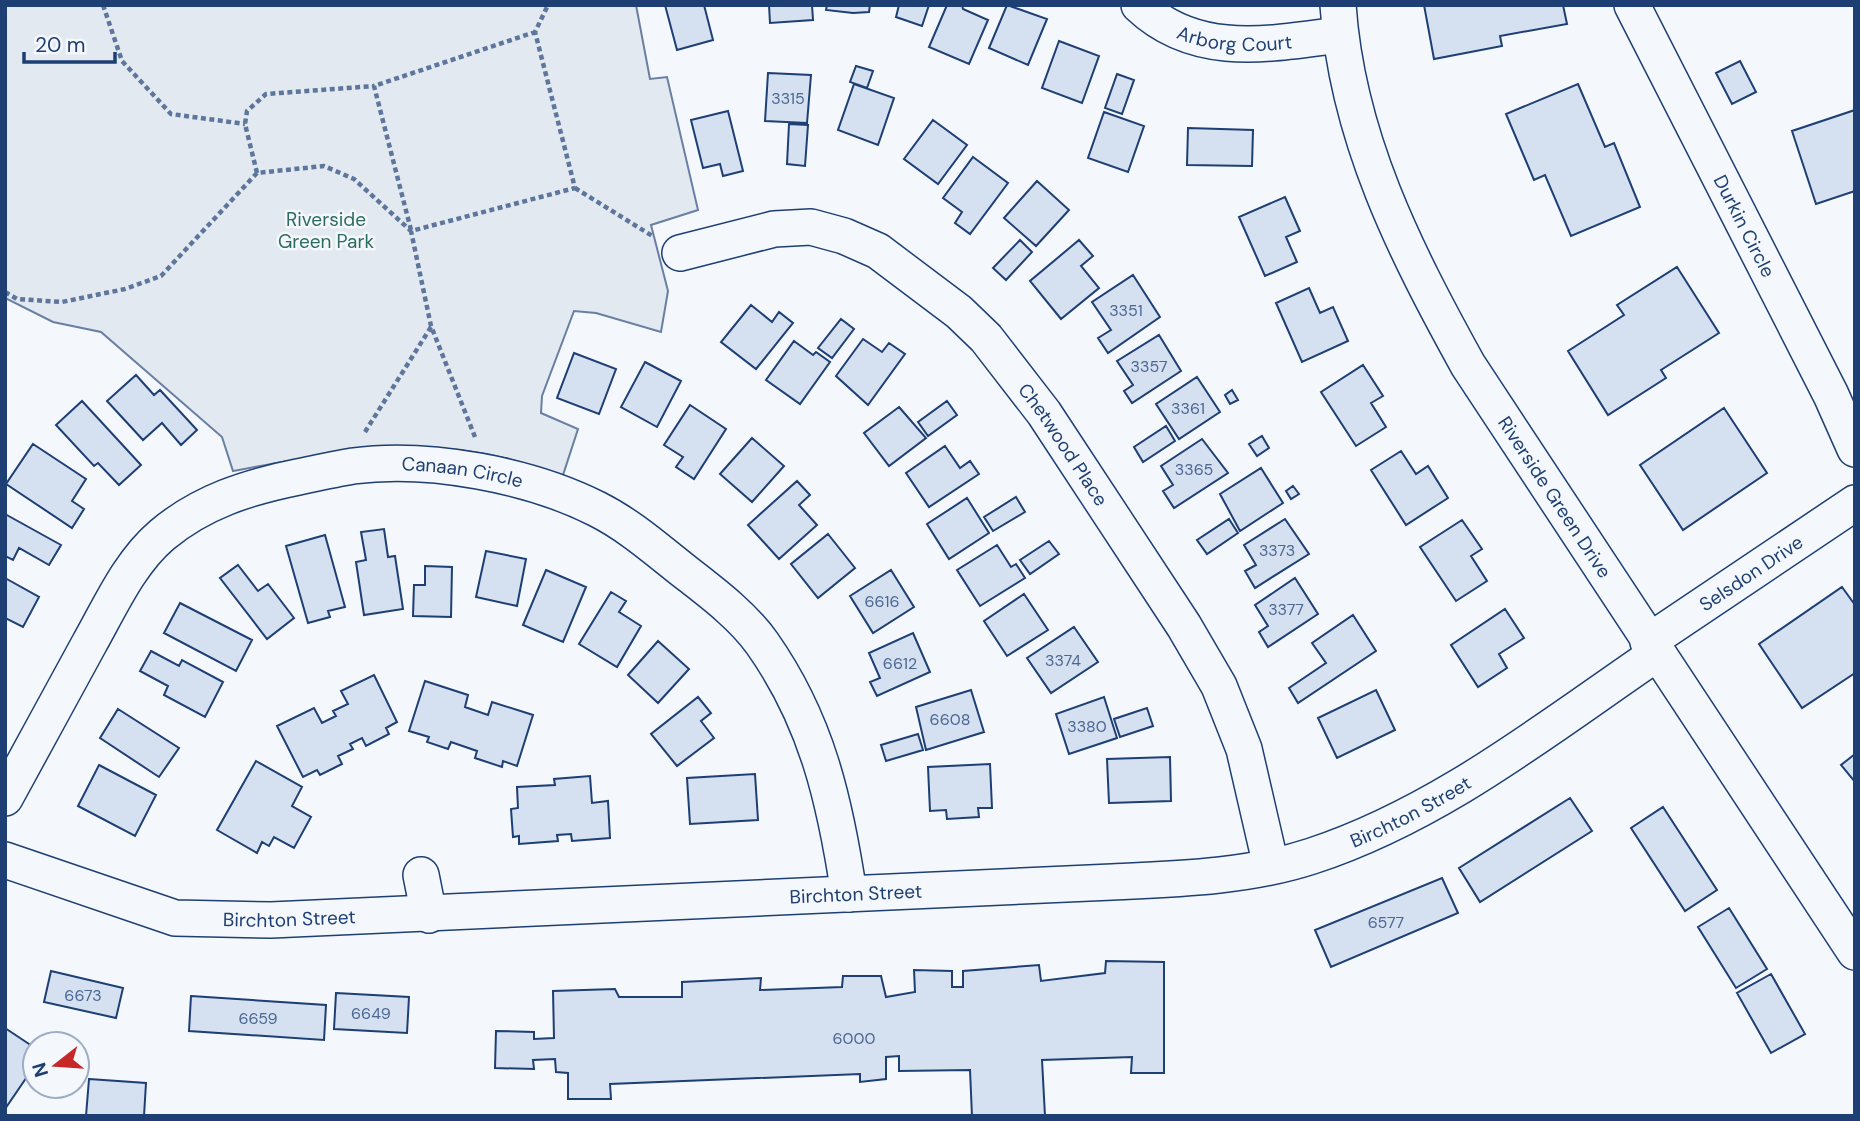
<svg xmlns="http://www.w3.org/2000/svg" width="1860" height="1121" viewBox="0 0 1860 1121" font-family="'DM Sans',sans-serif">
<rect width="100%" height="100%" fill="#f4f7fb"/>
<!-- green -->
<path fill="#e3e9f0" stroke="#687fa3" stroke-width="2" d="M5,5H636L650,79L667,77L698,210L651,225L668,291L661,332L596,313L574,311L542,396L541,413L578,429L562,478C454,428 345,450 233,471L222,437L101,332L53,322L5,298Z"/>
<!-- building -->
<path fill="#d5e0f0" stroke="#1d3f73" stroke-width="2" d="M665,5H704L713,40L677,50Z
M769,5H812L813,20L770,23Z
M827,5H870L869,12L853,13L826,10Z
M899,5H929L922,26L896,17Z
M947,5H962L963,9L988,20L969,64L929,47Z
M1007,5L1047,19L1028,65L989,48Z
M1424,5H1563L1567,24L1500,36L1502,46L1434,59Z
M1059,41L1099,56L1082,103L1042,88Z
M1740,61L1756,92L1732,104L1716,73Z
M856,66L873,71L867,88L850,82Z
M768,73L811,75L807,123L765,121Z
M1117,74L1134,80L1122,114L1105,108Z
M854,84L894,98L878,145L838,130Z
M1578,84L1605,147L1614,143L1640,207L1571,236L1545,175L1534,180L1506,114Z
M1855,110V191L1816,204L1792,131Z
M728,111L743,171L723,176L720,164L703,168L691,120Z
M1104,112L1144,126L1128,172L1088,158Z
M933,120L967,145L938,184L904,159Z
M789,124L808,125L805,166L787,164Z
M1188,128L1253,130L1252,166L1187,165Z
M973,157L1008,183L970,234L955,223L962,212L943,198Z
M1037,181L1069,210L1036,246L1004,218Z
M1285,197L1300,231L1286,237L1297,262L1265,276L1239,217Z
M1020,240L1032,252L1006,280L993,268Z
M1079,240L1093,256L1081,266L1099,288L1061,319L1030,281Z
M1677,267L1719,333L1661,370L1666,378L1608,415L1568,351L1624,315L1617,305Z
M1133,275L1160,317L1108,353L1098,338L1111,330L1092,302Z
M1309,288L1320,313L1333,307L1348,341L1302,362L1276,303Z
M751,305L772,322L779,312L793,323L756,369L721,342Z
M841,319L854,329L832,358L818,348Z
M1159,335L1181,371L1132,403L1124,391L1133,385L1117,361Z
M863,339L882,352L889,343L905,354L868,405L836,376Z
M794,341L813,355L816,352L830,362L800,404L766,380Z
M574,353L616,369L599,414L557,398Z
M645,362L681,381L657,427L621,407Z
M1363,365L1383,396L1371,403L1386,427L1356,446L1321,392Z
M136,375L154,395L160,390L197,430L181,445L162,423L143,440L107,401Z
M1197,377L1220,412L1179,439L1156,404Z
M1232,390L1238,400L1230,404L1225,395Z
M82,401L141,465L119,485L98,463L94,466L56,425Z
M947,401L957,415L928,436L918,422Z
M690,405L726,429L694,479L676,467L683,457L664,445Z
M899,407L926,438L889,466L864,433Z
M1724,408L1767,473L1683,530L1640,465Z
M1166,426L1175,441L1143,462L1134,447Z
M1262,436L1269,448L1257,456L1249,444Z
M752,438L784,466L752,502L720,474Z
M1202,439L1228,473L1174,508L1163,491L1173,485L1161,466Z
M33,444L86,479L72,501L84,509L72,528L6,484Z
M945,446L960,468L970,461L979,474L929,507L906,473Z
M1401,451L1416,474L1428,466L1448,498L1406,525L1371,470Z
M1261,468L1283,503L1240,531L1220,494Z
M797,481L810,495L799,505L817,525L779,559L748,525Z
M1293,486L1299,494L1291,499L1286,491Z
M1016,497L1025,512L993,531L984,517Z
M967,498L989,533L949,559L927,524Z
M5,514L61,545L49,565L19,548L13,560L5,556Z
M1229,519L1238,533L1207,554L1197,540Z
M1285,519L1309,554L1255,588L1245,571L1256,565L1244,545Z
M1462,520L1482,549L1471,556L1487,581L1456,601L1420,547Z
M384,529L388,557L395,556L403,609L364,615L356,562L366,560L361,532Z
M828,534L855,568L818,598L791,564Z
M325,535L345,607L328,611L330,617L308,623L286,546Z
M1049,541L1059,554L1030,574L1020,560Z
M997,545L1011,567L1016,564L1025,578L980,606L957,570Z
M486,551L526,559L517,606L476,597Z
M238,565L258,591L268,584L294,618L267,639L220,578Z
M425,566L452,567L451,617L413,616L414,585H425Z
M546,570L586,587L563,642L523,625Z
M891,570L914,607L873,633L850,596Z
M5,578L39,597L23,627L5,618Z
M1295,578L1318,614L1268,647L1259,632L1268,626L1255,605Z
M1842,587L1855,605V673L1802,708L1759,644Z
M611,592L626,601L619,612L641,626L617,667L579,644Z
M1024,594L1048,630L1007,656L984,621Z
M180,603L252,640L236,671L164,633Z
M1505,609L1524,638L1499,654L1507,668L1478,687L1451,645Z
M1353,615L1376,651L1298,703L1289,688L1326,663L1312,643Z
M1074,627L1098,662L1051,693L1027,658Z
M913,633L930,672L877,696L870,682L880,678L869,653Z
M658,641L689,669L658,703L628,675Z
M151,651L179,666L182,660L223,682L205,717L164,695L168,686L140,671Z
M374,675L397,722L386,728L389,734L366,746L362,738L350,744L353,749L338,756L342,764L320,775L317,770L303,777L277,726L314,708L322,723L336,716L333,711L348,704L341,691Z
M425,681L468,695L465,707L488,715L492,702L533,715L517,766L503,761L502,767L475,758L477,751L451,742L448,749L427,742L429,737L409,731Z
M971,690L984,732L926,750L916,707Z
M1376,690L1395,730L1337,758L1318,718Z
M698,697L711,713L701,721L714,738L677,766L651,734Z
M1104,697L1117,738L1069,754L1056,714Z
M1147,708L1153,726L1120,737L1114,719Z
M118,709L179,748L159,777L100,738Z
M918,734L923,750L886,761L881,745Z
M1855,754V782L1841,765Z
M1170,757L1171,801L1109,803L1107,759Z
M256,761L302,787L292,806L311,817L294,848L274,837L269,846L262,842L257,853L217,830Z
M990,764L992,808H978L979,817L947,819L946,810L930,811L928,767Z
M99,765L156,795L135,836L78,806Z
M755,774L758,820L690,824L687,778Z
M590,776L592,803L608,801L610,838L572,841L571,834L557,835L558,841L519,844V836L513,837L511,809L518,808L517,787L555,785L554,779Z
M1570,798L1592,831L1480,902L1459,868Z
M1663,807L1717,890L1685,911L1631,828Z
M1442,878L1458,913L1331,967L1315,930Z
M1729,908L1767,969L1736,988L1698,927Z
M1106,961L1164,962V1073H1131L1132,1057L1042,1060L1045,1116H972L970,1070L899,1071V1056L886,1057V1079L860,1082V1074L610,1084L611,1099H568V1073L556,1072L555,1059L533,1060L534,1069L495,1068L496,1031L534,1032V1039L554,1038L553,991L615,989L619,997H682V982L761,978L760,990L842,987L843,976H881L886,997L915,992L914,970L952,971V987H963V971L1039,965L1041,981L1105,973Z
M51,971L123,988L116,1018L44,1002Z
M1771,974L1805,1034L1771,1053L1737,993Z
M336,993L409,997L407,1033L334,1029Z
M191,996L326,1005L324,1040L189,1031Z
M5,1028L35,1048V1065L5,1109Z
M89,1079L146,1083L144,1116H86Z"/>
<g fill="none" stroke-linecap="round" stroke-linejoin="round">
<defs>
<g id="minor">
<path id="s1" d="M1139,5C1196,59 1269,44 1340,35"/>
<path id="s2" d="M1338,5C1347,137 1405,251 1468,365L1855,952"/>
<path id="s3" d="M1632,5L1831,395L1855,449"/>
<path id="s4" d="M680,253L774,229L811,227L844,236L878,251L959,312L986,338L1044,413L1184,626L1219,686L1244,749L1271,866"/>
<path id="s5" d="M1648,642L1855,503"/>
<path id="s6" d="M5,798C33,747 61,695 89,644C110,607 129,563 162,535C201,502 248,487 298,477C317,473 335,469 353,466C429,456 530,475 597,509C629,525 656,549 684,571C711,592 742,615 762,643C817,721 835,801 849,894"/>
<path id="s7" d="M5,860L175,918L271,920L1112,882C1179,879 1248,877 1312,856C1440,814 1547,728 1656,654"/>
<path d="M421,875L429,915"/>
</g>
</defs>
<!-- minor casing -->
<use href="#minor" stroke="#1d3f73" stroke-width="38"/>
<!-- path -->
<path stroke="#5e769c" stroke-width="4.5" stroke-dasharray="5 3.5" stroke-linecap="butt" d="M103,5L122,61L171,114L245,124
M257,173L245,124L247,111L266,94L374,86
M575,188L654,237
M411,230L374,86L535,32
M5,292L17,299L62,302L125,289L161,276L257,173L324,166L354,179L411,231
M365,432L431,327
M475,437L431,326L411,231L575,188L535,32L548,5"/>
<!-- minor -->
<use href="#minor" stroke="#f4f7fb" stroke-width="35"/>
</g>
<g text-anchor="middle" stroke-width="5" stroke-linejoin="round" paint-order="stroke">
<!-- number labels -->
<g font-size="16" fill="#4b6792">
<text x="788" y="104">3315</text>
<text x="1126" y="316">3351</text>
<text x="1149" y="372">3357</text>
<text x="1188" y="414">3361</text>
<text x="1194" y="475">3365</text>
<text x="1277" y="556">3373</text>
<text x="882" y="607">6616</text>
<text x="1286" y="615">3377</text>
<text x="1063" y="666">3374</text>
<text x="900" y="669">6612</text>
<text x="950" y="725">6608</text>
<text x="1087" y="732">3380</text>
<text x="1386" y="928">6577</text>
<text x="83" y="1001">6673</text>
<text x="371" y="1019">6649</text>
<text x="258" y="1024">6659</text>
<text x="854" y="1044">6000</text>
</g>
<!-- street labels -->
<g font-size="19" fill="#1d3f73" stroke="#f4f7fb">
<text dy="7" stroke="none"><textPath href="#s1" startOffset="105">Arborg Court</textPath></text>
<text dy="7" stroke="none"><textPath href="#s3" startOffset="248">Durkin Circle</textPath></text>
<text dy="7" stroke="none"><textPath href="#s4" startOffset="476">Chetwood Place</textPath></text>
<text dy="7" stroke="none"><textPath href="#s6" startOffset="623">Canaan Circle</textPath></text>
<text dy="7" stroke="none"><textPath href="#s2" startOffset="544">Riverside Green Drive</textPath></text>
<text dy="7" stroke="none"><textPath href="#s5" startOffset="124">Selsdon Drive</textPath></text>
<text dy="7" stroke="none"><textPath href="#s7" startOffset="1428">Birchton Street</textPath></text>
<text dy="7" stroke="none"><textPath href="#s7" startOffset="861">Birchton Street</textPath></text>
<text dy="7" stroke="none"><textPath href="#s7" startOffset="294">Birchton Street</textPath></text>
</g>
<!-- park labels -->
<g font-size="19" fill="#2c6c60" stroke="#f4f7fb">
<text x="326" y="226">Riverside<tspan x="326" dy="22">Green Park</tspan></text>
</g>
</g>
<!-- border -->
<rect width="1860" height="1121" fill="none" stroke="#1d3f73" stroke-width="14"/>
<!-- north arrow -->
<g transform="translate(56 1065) rotate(253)"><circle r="33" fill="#f4f7fb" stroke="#9eadc5" stroke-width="2"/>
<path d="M0-5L12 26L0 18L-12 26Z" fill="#c62828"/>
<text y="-10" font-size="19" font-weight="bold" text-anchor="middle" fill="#1d3f73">N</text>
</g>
<!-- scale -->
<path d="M24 52v10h91v-10" fill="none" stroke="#1d3f73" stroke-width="3.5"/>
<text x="35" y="52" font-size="21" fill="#1d3f73" stroke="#f4f7fb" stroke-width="5" paint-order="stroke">20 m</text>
</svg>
